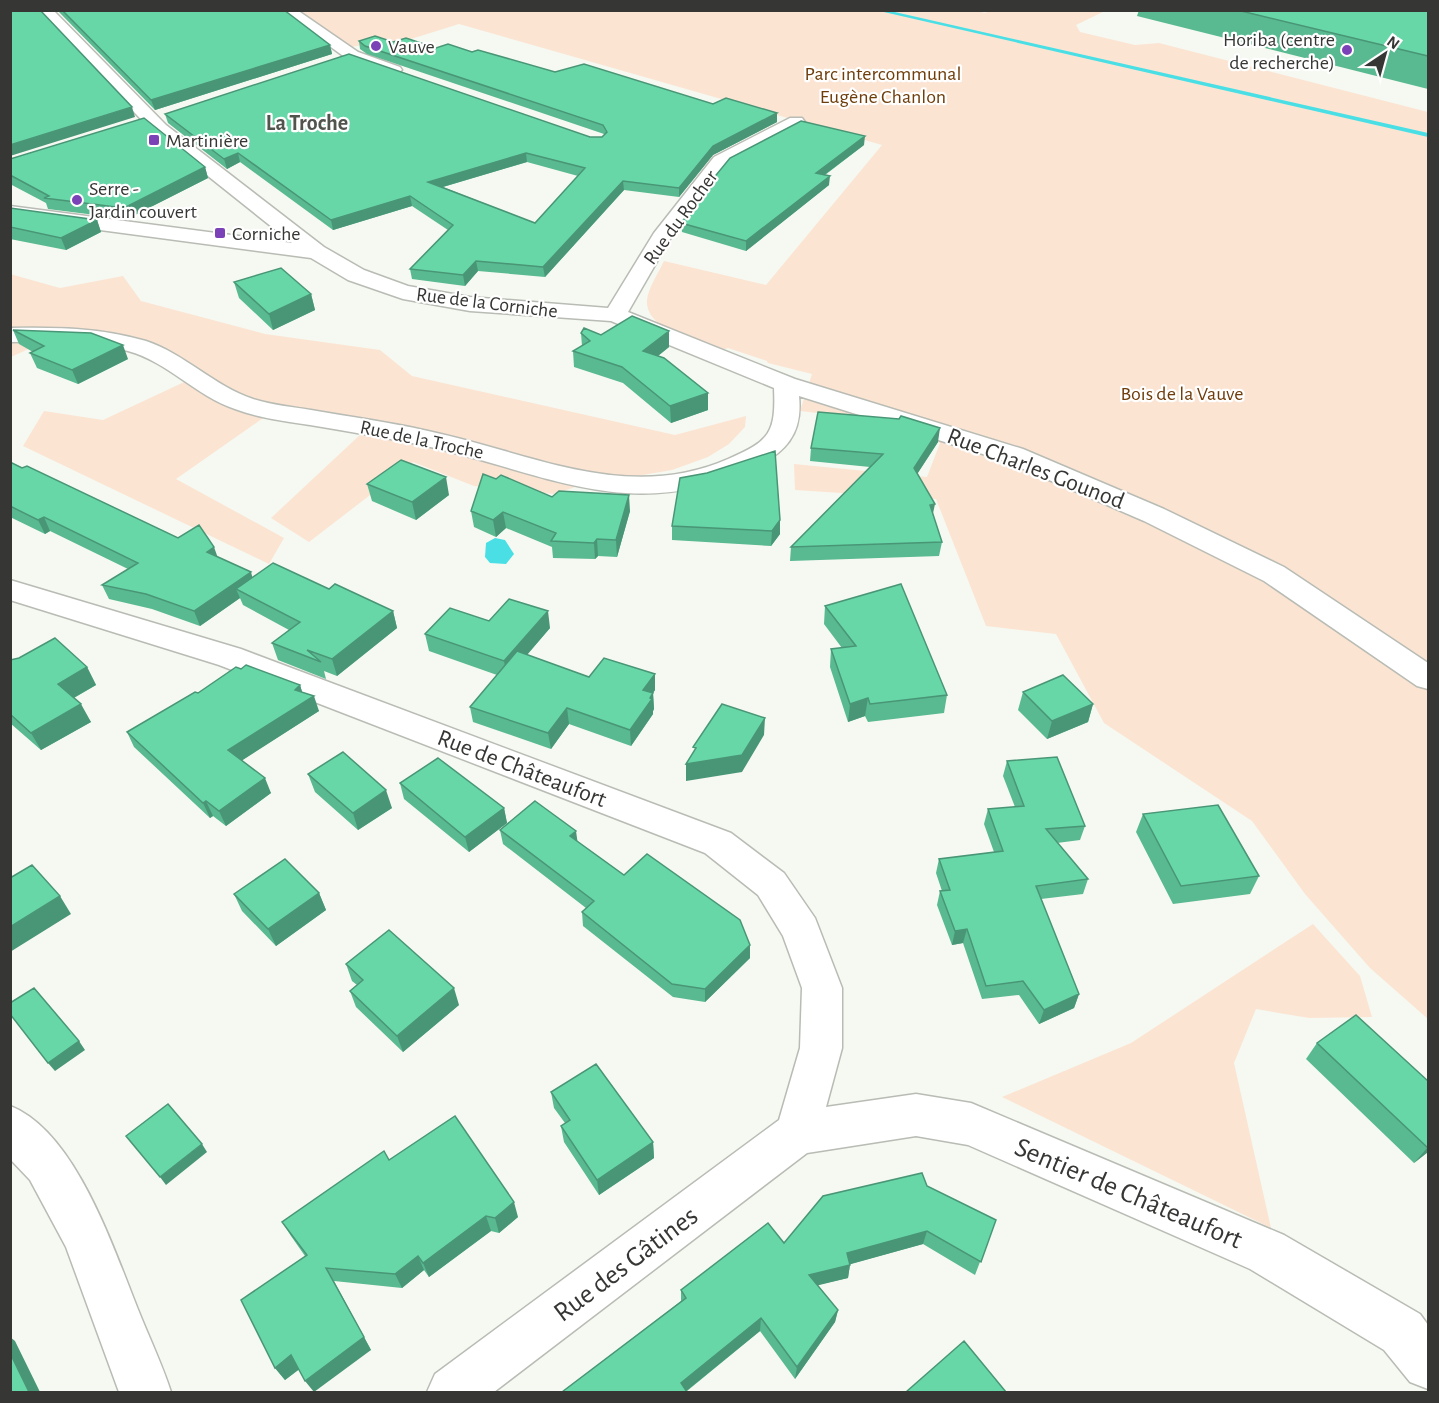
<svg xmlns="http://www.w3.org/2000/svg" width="1439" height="1403" viewBox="0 0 1439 1403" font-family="'Alegreya Sans',sans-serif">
<rect width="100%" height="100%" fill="#f5f9f1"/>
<!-- green -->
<path fill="#fce4d3" d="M973,10L985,13L992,10L1105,11L1076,25L1080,32L1135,45L1159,43L1428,112V1019L1370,968L1305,894L1252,821L1104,723L1056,634L986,626L936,499L795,490L794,464L927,477L940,443L894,422L800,411L812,374L768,363L767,361L728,348L720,351C698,342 645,330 647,300C648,288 659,272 664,261L766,285L882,145L459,24L395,44L371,43L352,47L298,11Z
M10,274L60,288L123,276L141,301L265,334L380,350L412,376L675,435L746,416L745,427L729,444L708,457L672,470L637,476L603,478L554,494L474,486L413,462L309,542L271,518L362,433L266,416L176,479L284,538L269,564L23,446L44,411L103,420L197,376L144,347L59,335L11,357Z
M1313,924L1360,976L1372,1017L1309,1018L1256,1009L1234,1063L1271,1228L1002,1097L1131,1043Z"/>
<!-- water -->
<path fill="#49dfe5" d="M495,538L505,540L514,554L506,564L490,563L485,557L486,543Z"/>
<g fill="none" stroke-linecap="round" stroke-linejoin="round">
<!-- stream -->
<path fill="#49dfe5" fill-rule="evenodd" d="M886,10L1428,133V137L875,10Z"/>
<defs>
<path id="minor" d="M37,10H53L166,125L324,247L364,270L408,286L470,297L608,308L654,233L714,157L790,118H802L805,122L802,126L728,165L670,239L628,312L795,379L1023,449L1164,509L1284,567L1428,663V689L1417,686L1264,581L1144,521L1005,461L799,396C803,435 785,453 752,469C626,526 539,469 417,444C382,437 346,431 310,425C285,421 259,418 235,409C196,396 168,362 128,351C90,340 49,341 10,342V328C56,327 102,328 146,341C185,354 214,386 253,399C272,405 292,407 311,410C350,417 389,422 428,431C529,452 625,504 728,459C770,441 776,433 774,388L611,321L470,311L403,299L348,280L311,258L10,218V206L292,243L154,133Z
M280,10H297L358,52L400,67L402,70L394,75L346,58Z
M10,580L241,649L731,833L784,873L815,918L842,988V1048L826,1107L916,1094L971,1103L1284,1235L1420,1314L1428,1325V1389L1410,1382L1384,1350L1250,1269L968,1145L916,1136L807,1153L494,1392H427L435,1374L779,1120L800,1048L802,988L783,936L758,895L705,853L219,665L10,600Z
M10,1106C75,1131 113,1247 137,1307C148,1335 162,1364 171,1392H119L66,1247L30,1180L10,1159Z"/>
</defs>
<!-- minor casing -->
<use href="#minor" stroke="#b8bcb4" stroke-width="3"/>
<!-- minor -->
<use href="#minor" fill="#fff" fill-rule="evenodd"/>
</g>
<!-- wall -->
<path fill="#59b990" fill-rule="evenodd" d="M57,10H270L330,45L332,54L155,110Z
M1139,10H1428V89L1137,16Z
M359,41L393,42L472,52L555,72L713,104L777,122L713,155L679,197L624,190L545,277L478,271L465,286L412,279L410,269L448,230L412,206L333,230L240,162L227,169L168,123L165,114L590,137H602L604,135V134L367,54L360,49ZM527,162L578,176L535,223L443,187Z
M864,145L825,175L829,185L746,251L682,232L681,223L703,195V191Z
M10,159L205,167L208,178L127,219L48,209L46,203L10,184Z
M10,208L97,220L101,232L66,250L10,239Z
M234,282L311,294L315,310L273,330L239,298Z
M13,330L128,359L78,384L37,368L30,353L33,352L19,344Z
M581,333L601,335L669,347L658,356L708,393V410L671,423L623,383L574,367L573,351L582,346Z
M938,442L917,474L933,514L942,542L939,556L790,561L791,547L870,467L810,461L811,448Z
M10,462L218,557L252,577L329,589L393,611L397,628L337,676L324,671L326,679L278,660L272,643L289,630L243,605L240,598L200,626L152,609L109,599L102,585L128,569L50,531L45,534L10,517Z
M496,479L552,497L630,511L617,557L598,556L595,559L553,558L552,547L506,528L496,537L474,527L471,511Z
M367,484L449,495L416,520L372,501Z
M780,520V534L771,546L672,540V526Z
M825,606L947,695L944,713L868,722L865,716L848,722L830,667L831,649L842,648L824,624Z
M550,628L527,655L589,677L655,690L653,693L654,709L653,711V714L631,746L569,724L551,749L473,722L470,707L497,675L429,651L425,634Z
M10,660L87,667L96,685L74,698L91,722L41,750L10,723Z
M300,685L302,692L319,711L242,760L271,793L226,826L213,816L210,818L134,747L127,732L198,693Z
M1023,692L1093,704L1088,722L1047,739L1018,710Z
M1007,761L1085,826L1080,840L1057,843L1088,879L1083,894L1041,899L1079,994L1074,1008L1039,1024L1019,995L982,999L963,943L952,945L937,905L940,891H942L936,873L939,859L994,852L984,824L988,809L1015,807L1003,776Z
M308,774L392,808L358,830L315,792Z
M400,783L504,808L507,823L469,852L404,799Z
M1143,814L1259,876L1250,894L1173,904L1136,832Z
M500,830L577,841L624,875L750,945V958L705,1002L673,997L583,926L582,912L586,908L503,844Z
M319,893L326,910L276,946L242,911L234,894Z
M346,964L459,1005L403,1052L356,1007L350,991L357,985L352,981Z
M1317,1043L1428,1081V1152L1414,1163L1306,1059Z
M551,1092L653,1142L654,1158L599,1195L564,1142L561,1126L565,1123L554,1108Z
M389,1160L518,1217L499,1233L491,1231L429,1277L424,1270L402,1288L334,1281L371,1350L299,1369L285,1380L275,1368L305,1256L291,1236L282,1222Z
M927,1186L996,1220L975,1275L923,1244L850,1264L848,1278L817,1285L838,1310L835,1322L795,1379L760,1331L687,1391L562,1392L681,1301V1290L784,1243Z"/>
<!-- shaded-wall -->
<path fill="#499676" d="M330,45L332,54L155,110L151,100Z
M132,107L135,117L10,156V145Z
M777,113V122L713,155L679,197V188L713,146Z
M865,136L864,145L815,182L816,173Z
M238,153L240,162L227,169L224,159Z
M526,153L527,162L429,191L428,182Z
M205,167L208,178L127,219L124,208Z
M830,176L829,185L746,251V241Z
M623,181L624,190L545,277L543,267Z
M410,196L412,206L333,230L331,220Z
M97,220L101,232L66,250L61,238Z
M476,261L478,271L465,286L463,275Z
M311,294L315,310L273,330L269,314Z
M669,331V347L644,367L643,351Z
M123,345L128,359L78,384L72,370Z
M708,393V410L671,423L670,406Z
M940,428L938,442L912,482L914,468Z
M446,477L449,495L416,520L412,502Z
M629,495L630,511L617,557L616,540Z
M935,504L932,518L930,505Z
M503,512L506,528L496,537L493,520Z
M44,517L50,531L45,534L38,520Z
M780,520V534L771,546L772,531Z
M597,539L598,556L595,559L594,543Z
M214,547L219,561L207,552Z
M251,572L255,587L236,589L240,598L200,626L194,611Z
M393,611L397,628L337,676L332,659Z
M548,611L550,628L507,678L504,661Z
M87,667L96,685L68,701L58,684Z
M655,674V690L644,706L643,690Z
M300,685L305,701L314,696L319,711L235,765L228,750Z
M653,693L654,709L653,711V714L631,746L630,730Z
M868,698L865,716L848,722L850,704Z
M81,704L91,722L41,750L31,733Z
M1093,704L1088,722L1047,739L1052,721Z
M567,708L569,724L551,749L548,733Z
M765,718L764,735L742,772L686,781V764Z
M265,778L271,793L226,826L219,811Z
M386,790L392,808L358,830L353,813Z
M206,801L213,816L210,818L203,803Z
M504,808L507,823L469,852L465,837Z
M576,831L578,845L570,836Z
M319,893L326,910L276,946L268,929Z
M60,896L71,914L10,952V927Z
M967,929L963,943L952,945L955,931Z
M750,945V958L705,1002V989Z
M454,988L459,1005L403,1052L397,1036Z
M1079,994L1074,1008L1039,1024L1044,1010Z
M79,1041L85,1050L55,1071L48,1063Z
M653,1142L654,1158L599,1195L597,1180Z
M202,1144L207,1152L166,1185L160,1177Z
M1428,1147V1152L1414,1163Z
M514,1202L518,1217L499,1233L495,1218Z
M486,1216L491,1231L429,1277L423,1263Z
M927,1231L923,1244L844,1266L847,1253Z
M418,1256L424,1270L402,1288L395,1274Z
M850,1265L848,1278L807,1288L809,1275Z
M326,1268L371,1350L314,1392L305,1381Z
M838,1310L835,1322L795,1379L797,1367Z
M761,1318L760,1331L685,1392L681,1383Z
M10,1337L15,1341L40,1392H29L10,1353Z
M291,1355L301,1368L285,1380L275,1368Z"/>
<!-- building -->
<path fill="#68d7a8" stroke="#499676" stroke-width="1.5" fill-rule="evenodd" d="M10,10H40L132,107L10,145Z
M62,10H284L330,45L151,100Z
M1237,10H1428V56Z
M375,36L393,42L406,38L436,48L448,44L472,52L478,50L555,72L584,64L713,104L726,98L777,113L713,146L679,188L623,181L543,267L476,261L463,275L410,269L453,225L410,196L331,220L238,153L224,159L165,114L349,54L590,137H602L607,132L603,125L365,46L359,41ZM526,153L585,168L535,223L428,182Z
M144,118L205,167L124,208L44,198L49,196L10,175V159Z
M801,121L865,136L816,173L830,176L746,241L681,223L705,192L703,191L730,158Z
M10,208L97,220L61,238L10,227Z
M281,268L311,294L269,314L234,282Z
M632,316L669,331L643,351L664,358L708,393L670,406L622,367L573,351L590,341L581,333L584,328L601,335Z
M13,330L91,333L123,345L72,370L30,353L44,346Z
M818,412L899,419L901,416L940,428L914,468L935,504L930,505L942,542L791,547L883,454L811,448Z
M775,451L780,520L772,531L672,526L680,478L707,473Z
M401,460L446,477L412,502L367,484Z
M10,462L22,468L27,466L178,538L199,525L214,547L207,552L251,572L194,611L146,594L102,585L138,563L44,517L38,520L10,506Z
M483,474L496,479L501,475L552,497L559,491L629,495L616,540L597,539L594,543L551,541L556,533L503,512L493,520L471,511Z
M273,563L329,589L335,584L393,611L332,659L307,650L321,662L272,643L300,622L236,589Z
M901,584L947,695L870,704L868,698L850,704L831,649L856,646L825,606Z
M509,599L548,611L504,661L425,634L450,608L489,621Z
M55,638L87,667L58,684L81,704L31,733L10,714V660L19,658Z
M517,651L589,677L604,658L655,674L643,690L653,693L650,698L652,699L630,730L567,708L548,733L470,707Z
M246,665L300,685L295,690L314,696L228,750L265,778L219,811L206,801L203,803L127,732L195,692L198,693L236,667L241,669Z
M1063,675L1093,704L1052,721L1023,692Z
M722,704L765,718L742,755L686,764L696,748L693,747Z
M343,752L386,790L353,813L308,774Z
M1057,757L1085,826L1046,829L1088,879L1036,886L1079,994L1044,1010L1023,981L986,986L967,929L955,931L940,891L950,890L939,859L1003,851L988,809L1024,806L1007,761Z
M438,758L504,808L465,837L400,783Z
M535,801L576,831L570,836L624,875L647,854L740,920L750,945L705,989L672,984L582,912L594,901L500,830Z
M1218,805L1259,876L1181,886L1143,814Z
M285,859L319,893L268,929L234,894Z
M32,865L60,896L10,927V878Z
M389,930L454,988L397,1036L350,991L363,980L346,964Z
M34,988L79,1041L48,1063L10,1014V1003Z
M1356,1015L1428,1081V1148L1317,1043Z
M596,1064L653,1142L597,1180L561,1126L570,1120L551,1092Z
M168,1104L202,1144L160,1177L126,1136Z
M455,1116L514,1202L495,1218L486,1216L423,1263L418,1256L395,1274L326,1268L364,1337L305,1381L291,1355L275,1368L241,1300L307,1255L282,1222L384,1151L389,1160Z
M922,1173L927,1186L996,1220L981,1262L927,1231L847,1253L850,1265L809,1275L838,1310L797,1367L761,1318L681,1383L687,1392H562L686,1298L681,1290L768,1223L784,1243L823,1196Z
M964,1341L1006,1392H906Z
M10,1353L29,1392H10Z"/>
<!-- markers -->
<g fill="#7b41b6" stroke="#fff" stroke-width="2">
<circle cx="376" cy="46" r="6"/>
<circle cx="1347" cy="50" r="6"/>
<rect x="148" y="134" width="12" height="12" rx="3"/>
<circle cx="77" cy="200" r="6"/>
<rect x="214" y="227" width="12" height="12" rx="3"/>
</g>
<g text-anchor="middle" stroke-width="4.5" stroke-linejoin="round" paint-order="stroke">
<!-- far-poi labels -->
<g font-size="20" fill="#363734" stroke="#fff" text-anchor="start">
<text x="1335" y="46" text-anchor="end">Horiba (centre<tspan x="1335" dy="23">de recherche)</tspan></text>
<text x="388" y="53">Vauve</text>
<text x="166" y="147">Martinière</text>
<text x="89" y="195">Serre -<tspan x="89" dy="23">Jardin couvert</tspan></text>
<text x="232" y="240">Corniche</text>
</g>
<!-- far-park labels -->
<g font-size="20" fill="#6f3d0a" stroke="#fff">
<text x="883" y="80">Parc intercommunal<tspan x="883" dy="23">Eugène Chanlon</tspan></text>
<text x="1182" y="400">Bois de la Vauve</text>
</g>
<!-- far-street labels -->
<g font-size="20" fill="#363734" stroke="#fff">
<text transform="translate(680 217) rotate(-54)" y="7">Rue du Rocher</text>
<text transform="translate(487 302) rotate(7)" y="7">Rue de la Corniche</text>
<text transform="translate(422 439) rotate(12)" y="7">Rue de la Troche</text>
</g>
<!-- far-quarter labels -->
<g font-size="22" font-weight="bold" fill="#50544d" stroke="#fff">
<text x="307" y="130">La Troche</text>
</g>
<!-- street labels -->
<g font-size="24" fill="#363734" stroke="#fff">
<text transform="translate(1036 468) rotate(21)" y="8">Rue Charles Gounod</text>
<text transform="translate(522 768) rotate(21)" y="8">Rue de Châteaufort</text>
</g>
<!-- near-street labels -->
<g font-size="28" fill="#363734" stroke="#fff">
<text transform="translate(1129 1192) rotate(23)" y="10">Sentier de Châteaufort</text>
<text transform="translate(625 1263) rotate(-37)" y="10">Rue des Gâtines</text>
</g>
</g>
<!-- border -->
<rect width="1439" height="1403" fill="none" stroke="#363734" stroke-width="24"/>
<!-- north arrow -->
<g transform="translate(1385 54) rotate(36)" stroke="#ffffff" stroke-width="4.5" paint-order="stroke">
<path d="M0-4.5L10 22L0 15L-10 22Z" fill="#363734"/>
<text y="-9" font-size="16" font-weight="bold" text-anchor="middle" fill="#363734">N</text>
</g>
</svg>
